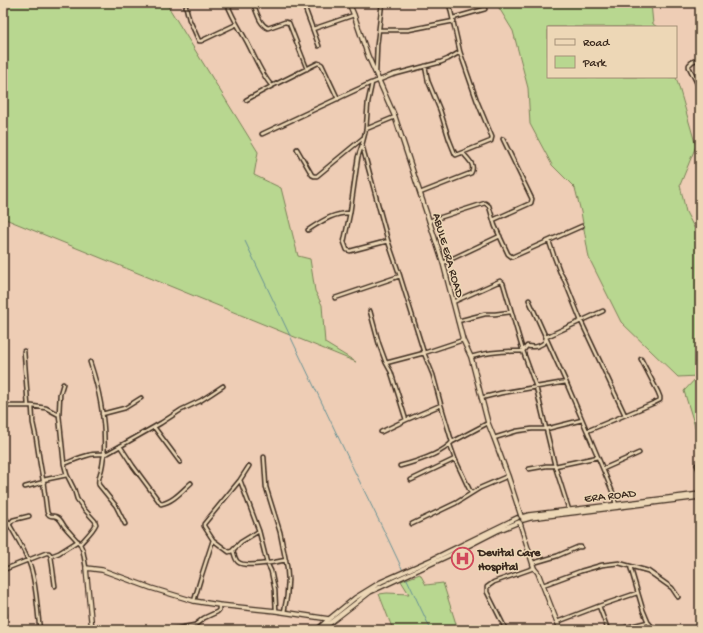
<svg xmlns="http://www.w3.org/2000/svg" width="703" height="633" viewBox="0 0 703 633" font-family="'Gochi Hand',sans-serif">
<rect width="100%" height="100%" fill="#eecdb5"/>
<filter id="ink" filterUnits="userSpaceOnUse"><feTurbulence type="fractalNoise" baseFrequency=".025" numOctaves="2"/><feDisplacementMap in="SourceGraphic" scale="8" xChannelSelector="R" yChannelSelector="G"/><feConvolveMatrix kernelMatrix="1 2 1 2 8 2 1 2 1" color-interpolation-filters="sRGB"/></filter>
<g filter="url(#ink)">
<!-- green -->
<path fill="#b8d790" stroke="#7a8057" d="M3,3H166L258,152L254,175L281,188L298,256L310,259L315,291L322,305L325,343L356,362L3,218Z
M496,3H651L653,24L657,27H548V77H676L696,146L680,185L686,212L700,239V435L697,433L684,391L698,376L678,377L621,322L589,258L581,212L575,188L552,165L530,124L528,88L513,31Z
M420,574L426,585L443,583L458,630H393L379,594L387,593L409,594L401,581Z"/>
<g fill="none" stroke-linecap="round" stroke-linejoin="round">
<!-- stream -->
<path stroke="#699294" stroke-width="1" d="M245,241L351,464L388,539L431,630"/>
<defs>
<path id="street" d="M227,3C232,17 240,29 247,42C254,55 262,76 272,86L318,63L321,64L322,65L338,99
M253,3C257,12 259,24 268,28L285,22L289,23L307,69
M296,3L297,4
M186,7L189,19L199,41H201L237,24
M306,11L319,46
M453,18L485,9
M313,29L354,15
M379,30H408L454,21
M700,58L692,62L689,65V67L700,89
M425,66L428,81L440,110L449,139L455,154L456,155L491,141L492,137L477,101L460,52L449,3
M376,72L377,45L382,3
M246,100L272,86
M366,129L395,117
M262,134L371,83
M362,145L358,157L350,213L344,242L347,250L350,251L388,241
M297,149L312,175L314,176H317L363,138
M420,193L471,173C476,165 468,159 463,153
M493,220L531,203L532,199L503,139
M429,221L485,203L489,206L495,226L508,254L512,257L582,226
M308,230C322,221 333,213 350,213
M549,241L554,256L560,272L565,281L581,321L625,415
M443,263L500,236
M335,298L400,276
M529,300L566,382L587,431L608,481L613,493L616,505
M453,302L500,281L503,283L523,351L536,387L555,466L569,510
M370,311L379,344L386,363L391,372L406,420
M458,321L485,314H495L511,312
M24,351L28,406
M471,357C488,352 505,351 523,351L527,346C534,348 539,347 545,342L546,337L603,311
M90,362C100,392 106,423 104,455C103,459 103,463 102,467C101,474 97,478 99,485L116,506L125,524
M386,363L424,353L463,340
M63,384L60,394L59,415L64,464L67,475L74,489L77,499L84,509L95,521L96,524C93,531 85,538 80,544L83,551L86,568
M481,398L501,393L566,382
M3,406H32L46,408L59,415
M32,406L33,423L36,437L40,463L43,480L47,512C50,519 53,514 57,517C61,519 63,525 65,527C70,533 75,538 80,544
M102,414L125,408L141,398
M154,427L180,462
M587,431L654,403L660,400V397L658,392L641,359
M381,432L406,420L441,405
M494,438L517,431L532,429H546L582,420
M452,442L441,405L433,375L424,353L400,276L388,241L362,145L366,129L368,102L372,83L392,75L441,62L448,59L460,52
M450,445L455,459L471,493
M120,446L133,466L161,504C173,502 182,491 191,483
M264,457L266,487L280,532L287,567L288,580L287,596L284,612
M64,464C72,461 80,457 89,455C95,453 102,455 108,453L161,423L181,410L200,401L211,394L223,386
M697,465L700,472
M249,466L240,480L204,524V526L213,540L229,552L232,551L241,542L259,531
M400,466C415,462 442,454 452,442L488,423
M529,469L546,466H555L598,457
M603,469L639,453
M43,480L67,475
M240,480L259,531L267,563L271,571L275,590L276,611
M411,480L455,459
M25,487L44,482
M3,513C12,531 25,548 31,568C37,588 37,610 40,630
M412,524L456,503L480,488L508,476
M9,525L13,520L29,516
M233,550C234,553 235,560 238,562C244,568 277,562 286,560
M51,556L55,586
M533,563L557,556L578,547H581
M630,566L643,610L648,622L655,630
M3,570L46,553H49L51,556L59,553L78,541
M543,585L581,571L602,565L619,563L648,571L672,588L678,597
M194,601L202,574L213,540
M599,606L608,630
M557,622L599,606L637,593
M3,624L5,615
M169,630L195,625L204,618L217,612L219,610V605
M506,630L487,592V587L494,582L534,568
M615,630L648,622"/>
<path id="secondary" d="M349,3L354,15L368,56L395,117L443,263L463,340L471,357L488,423L494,438L508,476L521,516
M522,517L529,515L653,500L700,494
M523,520L530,518L700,497
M520,523L534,568L538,573L557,622L561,630
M92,630L86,568L102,570L151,588L194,601L219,605L276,611L329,619
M317,630L329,619L355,598L381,582L433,559L517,518
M321,630L370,592L454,553L497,531L519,522"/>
</defs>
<!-- street casing -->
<use href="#street" stroke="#3b2a1e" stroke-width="5.5"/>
<!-- secondary casing -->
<use href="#secondary" stroke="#3b2a1e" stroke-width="6"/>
<!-- street -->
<use href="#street" stroke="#edd7b6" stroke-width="2.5"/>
<!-- secondary -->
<use href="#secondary" stroke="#edd7b6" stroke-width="3.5"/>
</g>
</g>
<!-- icons -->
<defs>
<symbol id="hospital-ring" viewBox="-11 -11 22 22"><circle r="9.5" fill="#edd7b6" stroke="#d1495b" stroke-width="1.5"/><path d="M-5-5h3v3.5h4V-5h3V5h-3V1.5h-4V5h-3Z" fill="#d1495b"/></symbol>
</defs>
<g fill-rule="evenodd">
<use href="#hospital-ring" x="450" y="546" width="25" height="25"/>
</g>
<g text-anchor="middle" stroke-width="3" stroke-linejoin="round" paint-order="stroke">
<!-- street labels -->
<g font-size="12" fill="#3b2a1e" stroke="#edd7b6">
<text transform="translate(449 255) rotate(74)" y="4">ABULE ERA ROAD</text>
<text transform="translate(610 495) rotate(-6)" y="4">ERA ROAD</text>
</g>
<!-- poi labels -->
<g font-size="12" font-weight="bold" fill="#3b2a1e" stroke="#edd7b6" text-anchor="start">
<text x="478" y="556">Devital Care<tspan x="478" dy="14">Hospital</tspan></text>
</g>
</g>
<!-- margin -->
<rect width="703" height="633" fill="none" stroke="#edd7b6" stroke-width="16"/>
<rect x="8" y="8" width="687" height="617" fill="none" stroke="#3b2a1e" stroke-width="1.5" filter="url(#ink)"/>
<!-- legend -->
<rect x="547" y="26" width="130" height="52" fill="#edd7b6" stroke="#a69279"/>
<rect x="555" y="39" width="20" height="6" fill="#edd7b6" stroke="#a69279"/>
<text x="583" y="46" font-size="12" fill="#3b2a1e">Road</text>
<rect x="555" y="56" width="20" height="12" fill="#b8d790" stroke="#a69279"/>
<text x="583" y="66" font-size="12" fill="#3b2a1e">Park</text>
</svg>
